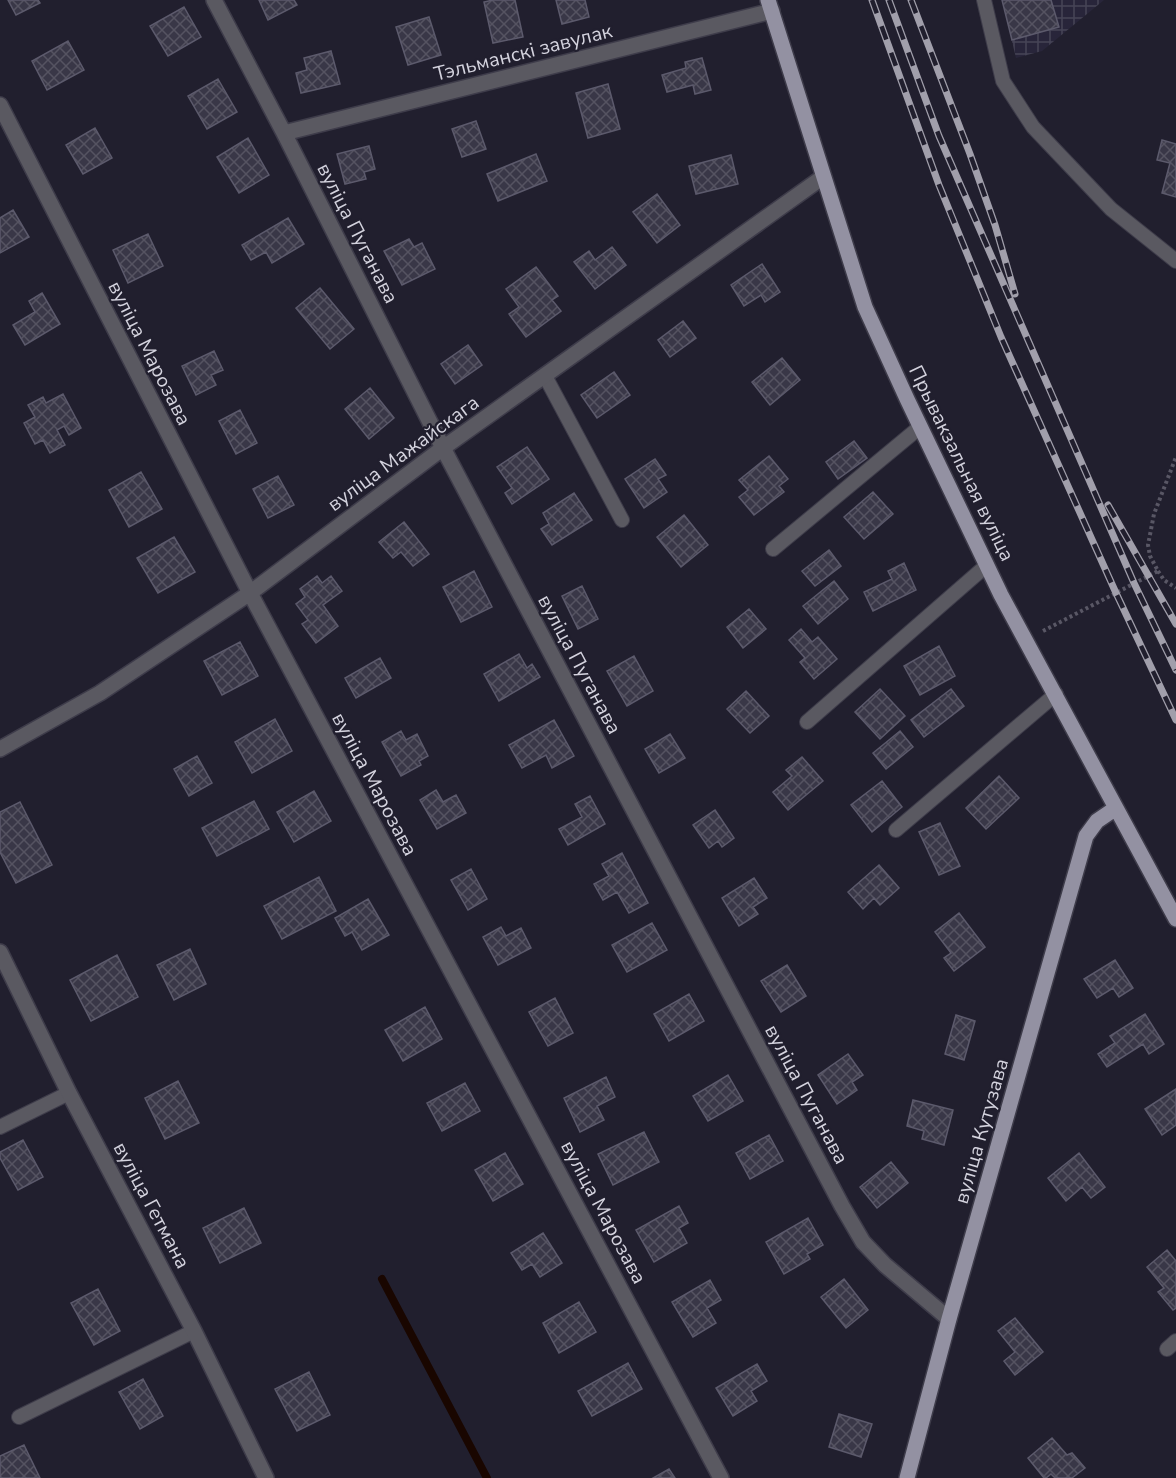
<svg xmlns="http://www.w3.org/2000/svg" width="1176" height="1478" viewBox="0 0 1176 1478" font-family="'Nunito Sans',sans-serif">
<defs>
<pattern id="industrial-grid" width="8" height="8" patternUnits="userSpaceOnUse" patternTransform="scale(1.5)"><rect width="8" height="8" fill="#28253a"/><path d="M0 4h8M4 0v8" fill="none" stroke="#464456"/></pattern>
<pattern id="building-cross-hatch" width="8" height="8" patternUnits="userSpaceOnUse" patternTransform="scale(1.5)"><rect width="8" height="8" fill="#393747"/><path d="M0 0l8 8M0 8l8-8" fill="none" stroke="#555361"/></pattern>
</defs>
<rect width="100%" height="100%" fill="#211f2e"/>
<!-- industrial -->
<path fill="url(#industrial-grid)" d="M1002,0H1104L1042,51L1016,58Z"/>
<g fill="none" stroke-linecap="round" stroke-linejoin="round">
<!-- stream -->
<path stroke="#190600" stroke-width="8" d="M382,1279L487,1478"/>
</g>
<!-- building -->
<path fill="url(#building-cross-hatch)" stroke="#5c5a6c" stroke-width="1.5" d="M8,0H38L40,3L16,15Z
M259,0H294L297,5L268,20Z
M493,0H515L523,37L493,43L484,2Z
M556,0H585L589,17L562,24Z
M1002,0H1051L1059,27L1012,40Z
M184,7L201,37L168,56L150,26Z
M429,17L441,55L408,65L396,27Z
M68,41L84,70L47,90L32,61Z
M331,51L340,84L301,93L296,73L307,70L304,58Z
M702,58L711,90L695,94L693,85L667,92L662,75L686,68L685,62Z
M218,79L237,112L207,129L188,96Z
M608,84L620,129L588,138L576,93Z
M476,121L486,149L462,157L452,129Z
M95,128L112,158L83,174L66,145Z
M248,138L269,175L239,193L217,157Z
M1162,140L1176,144V197L1162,193L1170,163L1157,160Z
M369,146L375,169L364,172L366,179L345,184L337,154Z
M536,154L547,181L498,201L487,174Z
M731,155L738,184L696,194L689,166Z
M657,194L680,225L657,243L633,212Z
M13,210L29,237L0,253V218Z
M288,218L304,244L272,263L266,252L251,260L242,245Z
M148,234L163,266L128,283L113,250Z
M409,239L414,247L422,243L435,269L402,285L384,251Z
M612,247L626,265L595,289L574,262L589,251L595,260Z
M762,264L780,292L765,302L761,295L744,306L731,285Z
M536,267L558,296L552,300L561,311L526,337L509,314L519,307L506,289Z
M320,288L354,329L330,349L296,308Z
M42,293L60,324L25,345L13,325L35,312L29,301Z
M683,321L696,338L670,357L658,340Z
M468,345L482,365L455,384L441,364Z
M214,351L223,370L211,375L216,385L196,395L182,366Z
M782,358L800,380L770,405L752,382Z
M614,372L630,395L597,418L581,395Z
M370,388L394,418L369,439L345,409Z
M63,394L81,428L69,435L64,426L57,430L65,445L50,453L43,440L35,444L24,423L35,417L28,405L43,397L46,403Z
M240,410L257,443L236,454L219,421Z
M854,441L867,458L838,479L826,462Z
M527,447L549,479L512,504L505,493L512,488L497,467Z
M769,456L788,479L779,486L784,492L754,515L739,497L748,490L739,480Z
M655,459L666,475L658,479L667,492L644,508L625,479Z
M141,472L162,509L129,527L109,490Z
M278,476L294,505L268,518L253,489Z
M873,492L893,514L864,539L844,517Z
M574,493L592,520L552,545L541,529L549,524L543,513Z
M684,515L708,545L681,567L657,537Z
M404,522L429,554L413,566L401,552L393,558L379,542Z
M174,537L195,572L158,593L137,558Z
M829,550L841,566L815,586L802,571Z
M904,563L916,590L873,611L864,592L892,579L888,571Z
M474,571L492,607L461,622L443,587Z
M317,576L322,583L331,576L342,591L323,605L338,626L316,643L302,624L308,620L296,604L305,597L300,589Z
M834,581L848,599L818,624L803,606Z
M582,586L598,619L578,629L562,596Z
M749,609L766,629L743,648L727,627Z
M801,629L812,642L818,637L837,659L814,679L800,662L805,658L789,640Z
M240,642L258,676L222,695L204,661Z
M939,646L955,676L920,695L904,666Z
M519,654L527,668L532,664L540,677L499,701L484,674Z
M634,656L653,691L627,706L607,671Z
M380,658L391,678L356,698L345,678Z
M880,689L905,716L880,739L855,712Z
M951,689L964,706L924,737L911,720Z
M746,691L769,716L750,733L727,709Z
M275,719L292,751L252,773L235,742Z
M554,720L574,756L552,768L546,755L522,768L509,745Z
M401,731L406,740L417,734L428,756L419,761L421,765L401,776L382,742Z
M900,731L913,747L886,769L873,753Z
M670,734L685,758L659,773L645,749Z
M197,756L212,783L189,796L174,769Z
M802,757L823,781L788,810L773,792L792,776L786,770Z
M999,776L1019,798L986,829L966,808Z
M882,781L902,807L872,832L851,805Z
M436,790L443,802L456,795L466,813L437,829L420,800Z
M314,791L331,821L294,842L277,812Z
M590,796L605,824L568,845L559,829L582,817L575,804Z
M254,801L269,829L217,856L202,828Z
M20,802L52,865L16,883L0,852V812Z
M715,810L734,838L722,847L718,841L709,848L693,825Z
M940,823L960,866L939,875L919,832Z
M622,853L648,903L629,913L617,892L603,900L594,884L609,876L602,864Z
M879,865L899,888L880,905L874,898L863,909L848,892Z
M471,869L487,899L468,910L451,880Z
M319,877L336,911L282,939L264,906Z
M754,878L767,898L753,907L758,914L739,926L722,898Z
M368,899L389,935L362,950L352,932L345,936L335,918Z
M959,913L985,947L954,971L944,958L951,953L935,932Z
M652,923L667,950L627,972L612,945Z
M501,927L506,936L521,928L531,948L498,965L483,937Z
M190,949L206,984L174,1000L157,965Z
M117,955L138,997L91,1021L70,980Z
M1115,960L1133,988L1119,997L1113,988L1097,998L1084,979Z
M787,965L806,996L781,1012L761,981Z
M689,994L704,1021L669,1041L654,1014Z
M555,998L573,1033L548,1046L529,1012Z
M425,1007L442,1039L403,1061L385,1030Z
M1145,1014L1164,1044L1149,1054L1143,1044L1107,1067L1098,1054L1115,1043L1110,1036Z
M956,1015L975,1021L964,1060L945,1054Z
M848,1054L863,1075L852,1082L857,1090L837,1104L818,1075Z
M728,1075L743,1101L708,1121L693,1096Z
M606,1077L615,1097L597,1106L604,1120L580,1132L564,1098Z
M178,1081L199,1123L165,1139L145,1098Z
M465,1083L480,1111L442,1131L427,1103Z
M1176,1089V1125L1162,1135L1145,1109Z
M913,1100L953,1110L944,1145L922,1139L924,1131L907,1126Z
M644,1132L659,1162L613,1185L598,1154Z
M769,1135L783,1161L750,1179L736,1153Z
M23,1140L43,1177L18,1190L0,1158V1152Z
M505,1153L523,1184L493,1201L475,1170Z
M1079,1153L1105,1187L1091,1198L1082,1187L1066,1201L1048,1178Z
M891,1162L908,1183L877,1208L860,1187Z
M679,1206L688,1223L679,1228L687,1243L654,1262L636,1230Z
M244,1208L261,1243L220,1263L203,1228Z
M808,1218L823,1245L807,1254L810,1259L784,1274L766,1242Z
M543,1233L562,1263L540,1277L532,1264L522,1270L511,1253Z
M1167,1250L1176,1261V1308L1173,1310L1158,1292L1164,1288L1147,1267Z
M844,1279L868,1310L846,1328L821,1297Z
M710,1280L721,1300L707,1308L716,1323L693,1337L672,1302Z
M98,1289L120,1331L94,1345L71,1303Z
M579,1302L596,1332L559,1353L543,1323Z
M1015,1318L1043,1352L1015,1375L1004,1361L1015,1352L998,1331Z
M628,1363L642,1389L592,1416L578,1391Z
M757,1364L767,1381L751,1391L757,1401L733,1416L716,1388Z
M309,1372L330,1415L297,1431L275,1389Z
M143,1379L163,1416L140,1429L119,1392Z
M839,1414L872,1424L861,1457L829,1447Z
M1052,1438L1067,1455L1072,1453L1085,1468L1072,1478H1055L1051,1474L1046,1478H1044L1028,1458Z
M24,1445L40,1478H0V1456Z
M669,1469L675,1478H653Z"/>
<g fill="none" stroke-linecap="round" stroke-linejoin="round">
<defs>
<path id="lane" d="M984,0L1003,81L1033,127L1111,209L1176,261
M545,376L622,520
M773,549L920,427
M807,722L987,565
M896,830L1056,694
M0,1127L69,1093
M1167,1349L1176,1341
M19,1417L194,1331"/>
<path id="street" d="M214,0L284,133L443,448L842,1206L863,1242L885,1265L949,1319
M0,105L250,593L721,1478
M284,133L772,11
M0,749L100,693L250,593L443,448L823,177
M0,952L69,1093L194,1331L266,1478"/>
<path id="primary" d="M768,0L865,307L907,399L1001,595L1176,919
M907,1478L949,1319L1086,836L1097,821L1116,808"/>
</defs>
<!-- lane casing -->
<use href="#lane" stroke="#3e3c4a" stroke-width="16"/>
<!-- street casing -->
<use href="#street" stroke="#3e3c4a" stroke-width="18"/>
<!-- primary casing -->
<use href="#primary" stroke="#3e3c4a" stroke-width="18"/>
<!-- path -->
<path stroke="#595765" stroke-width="4" stroke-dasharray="3 3" stroke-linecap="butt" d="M1158,571L1164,580L1176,588
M1043,631L1158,571L1150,556L1148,545L1154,514L1176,457"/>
<!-- lane -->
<use href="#lane" stroke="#5a5961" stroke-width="14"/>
<!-- street -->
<use href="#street" stroke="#5a5961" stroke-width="15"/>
<!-- primary -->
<use href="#primary" stroke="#9391a2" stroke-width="15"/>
<defs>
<path id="rail" d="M872,0L939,185L1001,337L1116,593L1176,720
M889,0L939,136L1134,583L1176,670
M911,0L970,154L995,225L1015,294
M1108,505L1176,624"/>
</defs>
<!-- rail casing -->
<use href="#rail" stroke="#a19fab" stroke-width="7"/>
<!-- rail -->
<use href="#rail" stroke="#211f2e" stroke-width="4.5" stroke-dasharray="14" stroke-linecap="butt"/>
</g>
<g text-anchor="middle" stroke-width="4.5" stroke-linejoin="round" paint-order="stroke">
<!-- street labels -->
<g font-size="20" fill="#d4d3de" stroke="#211f2e">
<text transform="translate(523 52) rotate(-14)" y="7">Тэльманскі завулак</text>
<text transform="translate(358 233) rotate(63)" y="7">вуліца Пуганава</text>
<text transform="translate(150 353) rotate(63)" y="7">вуліца Марозава</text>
<text transform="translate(403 453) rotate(-36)" y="7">вуліца Мажайскага</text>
<text transform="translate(962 463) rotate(64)" y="7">Прывакзальная вуліца</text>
<text transform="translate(580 664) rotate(62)" y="7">вуліца Пуганава</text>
<text transform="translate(375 784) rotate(62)" y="7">вуліца Марозава</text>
<text transform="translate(807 1094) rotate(62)" y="7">вуліца Пуганава</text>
<text transform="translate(981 1131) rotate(-74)" y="7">вуліца Кутузава</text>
<text transform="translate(152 1205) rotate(62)" y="7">вуліца Гетмана</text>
<text transform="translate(604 1212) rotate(62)" y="7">вуліца Марозава</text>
</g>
</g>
</svg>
